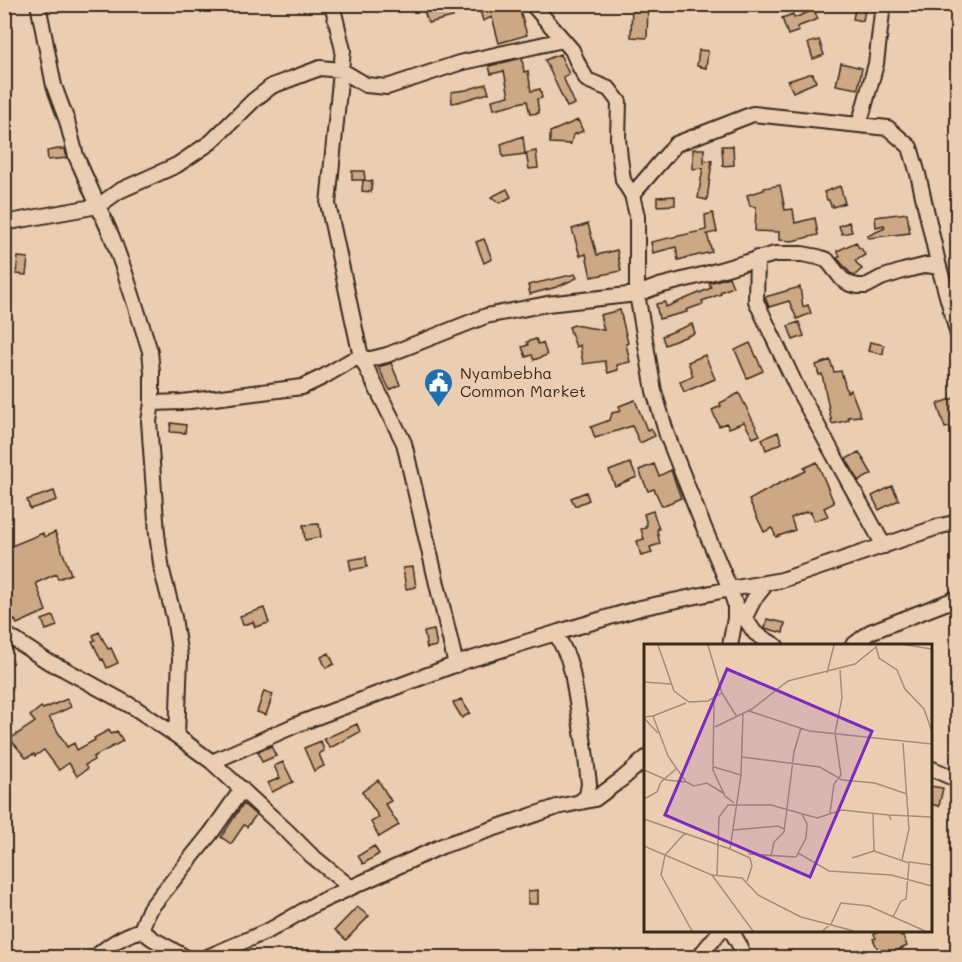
<svg xmlns="http://www.w3.org/2000/svg" width="962" height="962" viewBox="0 0 962 962" font-family="Mali,sans-serif">
<rect width="100%" height="100%" fill="#ebceb2"/>
<filter id="ink" filterUnits="userSpaceOnUse"><feTurbulence type="fractalNoise" baseFrequency=".0167" numOctaves="2"/><feDisplacementMap in="SourceGraphic" scale="12" xChannelSelector="R" yChannelSelector="G"/><feConvolveMatrix kernelMatrix="1 2 1 2 8 2 1 2 1" color-interpolation-filters="sRGB"/></filter>
<g filter="url(#ink)">
<!-- building -->
<path fill="#cca884" stroke="#3b2a1e" stroke-width="1.5" d="M431,4H450L453,17L428,23L423,7Z
M478,4H496L497,8L507,4H518L527,35L499,43L492,17L483,21Z
M632,4H648L647,38L631,37Z
M856,4H866L863,21L853,19Z
M814,10L818,19L797,27L799,31L788,35L782,18L793,14L794,18Z
M819,40L824,55L813,59L808,43Z
M699,50L708,51L706,68L697,66Z
M560,54L569,74L563,77L575,104L567,107L545,60Z
M522,58L524,72L528,71L531,91L540,89L542,98L537,99L539,113L530,114L527,101L494,109L492,100L509,96L504,71L491,74L489,66Z
M841,63L862,68L858,89L836,85Z
M809,74H813L816,82L793,92L788,81Z
M486,84L489,93L458,102L452,103L451,92L466,90Z
M578,120L583,131L573,135L571,144L550,143V132Z
M523,136L525,154L503,157L501,144Z
M722,146H733L734,165L723,166Z
M58,149H65L67,158L48,160L47,151Z
M693,149H704V164V160L712,161L707,200L698,198L703,168L693,169Z
M536,151L538,168L529,169L526,153Z
M352,171H364L365,180H352Z
M363,180L372,181L371,192L362,191Z
M780,185L785,210L793,209L795,223L815,218L818,235L792,241L779,240V232L755,231L756,207L750,206L747,195L764,190V188Z
M840,186L845,203L833,207V205L831,206L829,200H827L824,192Z
M507,189L511,197L500,203L491,197Z
M675,196V205L657,206V197Z
M713,213L717,232L707,234L712,252L678,260L676,247L653,253L651,242L706,230L705,215Z
M907,213L910,233L868,238L867,236L885,228L884,225L876,227L875,217Z
M849,222L852,232L842,234L839,226Z
M588,224L597,255L617,250L621,271L591,277L586,254L580,256L572,229Z
M484,239L492,259L484,263L476,242Z
M856,242L859,248H861L865,255L855,261L862,269L854,276L851,274L837,258L840,256L837,251Z
M18,257L28,258L26,275L16,274Z
M575,274L577,278L557,287L530,294L528,285Z
M729,277L733,287L720,292L721,294L702,301L703,304L686,310L687,312L659,319L656,304L665,302L666,307L711,288L709,283Z
M800,287L803,307L808,305L811,313L797,319L789,301L769,307L765,297Z
M620,310L628,343L626,344L630,362L617,365L618,370L608,373L605,361L583,364L580,345L576,347L569,327L574,325L604,330L600,315Z
M799,322L804,336L793,340L788,326Z
M692,324L695,333L665,345L662,336Z
M536,339L538,344L543,343L547,355L534,360L532,355L526,357L522,347L528,345L527,342Z
M870,342L884,345L883,354L868,351Z
M750,343L763,371L747,378L735,350Z
M705,355L715,379L684,392L680,382L693,376L688,362Z
M830,360L834,372L841,371L847,392L851,390L861,416L848,417L849,420L832,424L822,374L819,375L816,365Z
M391,363L400,385L390,390L378,367Z
M739,393L760,435L753,438L744,422L729,428L726,423L719,426L712,410L721,406L720,403Z
M957,397V426L945,428L937,404Z
M635,400L647,430L651,428L655,436L640,443L632,426L595,438L591,427L610,420L612,413L621,411L619,406Z
M171,423L186,425L185,433L170,432Z
M778,432L782,443L766,450L762,439Z
M859,452L872,474L859,481L846,459Z
M817,462L834,503L824,508L828,516L814,521L811,512L809,513L808,511L791,518L795,530L776,537L772,528L764,532L749,500L778,484L806,471L804,468Z
M630,463L637,477L615,486L609,471Z
M654,464L659,476L671,470L681,498L662,506L654,489L648,491L639,470Z
M892,486L899,500L879,510L872,496Z
M54,491L57,500L30,509L27,500Z
M586,492L589,500L575,506L571,498Z
M653,511L659,529L657,530L660,544L650,547L652,553L641,556L637,541L644,539L641,529L646,528L645,526L647,525L644,514Z
M319,524L321,537L305,540L303,525Z
M55,532L71,574L58,579L56,574L36,583L46,611L17,624L15,620L8,623L4,615V593L9,591L4,581V549L43,533L44,537Z
M366,557L367,567L351,570L349,560Z
M413,567L416,587L406,589L403,568Z
M264,608L269,623L255,627L253,622L243,625L240,616Z
M53,616L57,626L46,630L42,620Z
M767,619L785,623L783,633L765,628Z
M434,630L437,646L427,648L424,632Z
M99,632L108,649L111,648L118,663L107,668L103,659L101,660L92,641L95,640L93,635Z
M329,653L334,664L326,668L321,657Z
M264,691L273,694L266,715L257,712Z
M67,699L71,707L49,717L67,747L74,743L77,750L95,740L94,738L109,730L111,734L117,731L123,741L93,757L94,760L85,765L87,769L77,776L69,763L59,770L44,750L35,756L34,754L26,758L10,739L35,722L30,716L41,707L43,709Z
M461,699L470,713L462,718L453,703Z
M357,724L360,732L330,748L324,739Z
M321,741L324,751L319,754L324,766L314,771L304,748Z
M271,746L276,756L262,762L258,752Z
M283,762L293,782L272,792L268,783L280,778L274,766Z
M378,780L391,801L385,804L399,825L379,837L371,822L379,817L362,792Z
M930,786L943,788L939,806L930,804Z
M243,804L256,815L247,827L244,825L231,844L221,837Z
M374,846L379,854L363,864L358,856Z
M538,890V904H528V891Z
M357,907L369,916L346,940L335,930Z
M882,930H898L901,937L903,936L907,946L890,954L889,952L884,954L882,950L879,952L873,939L876,938L874,934Z"/>
<g fill="none" stroke-linecap="round" stroke-linejoin="round">
<defs>
<path id="minor" d="M38,4L54,86L67,121L76,156L112,237L124,270L150,351L152,372V403L149,421L157,534L162,571L174,617L180,657L177,736
M332,4L343,50L328,204L361,357L404,443L456,665
M532,4L572,50L579,66L587,80L609,89L619,102L618,139L620,158L623,180L632,195L637,216V294L654,391L667,435L700,518L730,589L735,604V618L730,646
M859,125L876,64L883,4
M632,195L676,144L753,114L888,128L910,147L918,174L939,267L958,335
M4,223L98,206L119,191L177,165L211,142L254,100L272,86L320,68L341,70L366,85L387,87L459,63L563,40
M757,258L756,301L798,390L884,546
M152,403L182,402L302,387L323,377L350,361L361,357L371,359L387,355L486,316L547,304L637,294L659,286L706,274L775,254H802L818,257L827,260L842,279L850,284L858,286H866L881,278L903,271L927,265L939,267
M735,604L755,633L776,646
M745,617L754,599L767,583
M4,633L47,661L64,669L135,708L177,736L212,762L288,832L311,855L350,887
M852,646L870,632L958,598
M212,762L298,724L462,662L559,632
M930,768L958,780
M581,801L587,796L589,784L585,750L572,672L568,658L559,639V632L640,608L730,589L782,580L941,526L958,522
M141,930L149,910L211,833L242,789
M731,930L740,946L743,958
M94,958C110,944 121,937 141,930L153,939L187,958
M205,958L270,930L315,904L442,846L557,807L595,799L622,779L646,758
M698,958L721,930"/>
</defs>
<!-- minor casing -->
<use href="#minor" stroke="#3b2a1e" stroke-width="18"/>
<!-- minor -->
<use href="#minor" stroke="#ebceb2" stroke-width="14"/>
</g>
</g>
<!-- icons -->
<defs>
<symbol id="civic-pin" viewBox="-11 -11 22 30"><path d="M0 17L-7.5 6A9.5 9.5 0 1 1 7.5 6Z" fill="#1f6fb2" stroke="#ebceb2"/><path d="M-.6-6.5H3V-4.5H.6V-3L4-1V1h2V6H-6V1h2V-1L-.6-3ZM-1.2 2.5V6h2.4V2.5Z" fill="#fff"/></symbol>
</defs>
<g fill-rule="evenodd">
<use href="#civic-pin" x="422" y="366" width="33" height="45"/>
</g>
<g text-anchor="middle" stroke-width="4.5" stroke-linejoin="round" paint-order="stroke">
<!-- poi labels -->
<g font-size="16" fill="#3b2a1e" stroke="#ebceb2" text-anchor="start">
<text x="460" y="379">Nyambebha<tspan x="460" dy="18">Common Market</tspan></text>
</g>
</g>
<!-- overview -->
<g transform="translate(644 644)">
<rect width="288" height="288" fill="#ebceb2"/>
<path fill="none" stroke="#a58c77" stroke-width="1.5" d="M14,1L30,47L45,58L64,57L78,49L64,1M262,1L288,5M232,2L235,14L253,26L261,45L280,65L288,88M183,29L190,1M0,38L27,40M78,49L93,73M70,55L69,126L81,152L90,159M105,67L165,87L288,100M9,72L42,59M0,73L9,72L24,112L42,138L50,142L63,139L79,149M0,74L14,89M71,83L108,65L144,37L211,20L232,3M98,113L176,123L198,136L231,139L263,150M70,123L97,131L86,205L106,214L108,222L103,237M0,126L23,136L42,138M97,131L99,70M0,155L13,148L17,138L33,124M186,169L190,140L197,131L191,89L198,54L196,26M229,170L230,207L265,219L262,255L257,257L249,273M0,175L86,205M247,176L245,171L288,173M89,186L134,182L140,185M41,189L21,211L17,231L48,287M0,202L68,231L109,287M154,209L185,227L247,231L288,242M104,210L152,213L162,194L163,180L158,170M127,212L130,198L140,188L150,108L157,84M208,214L230,207M258,216L265,185L259,99M265,218L288,221M68,231L98,234L114,251L157,273L210,287M73,231L75,173L84,161H127L173,174L198,166L245,171M178,287L187,280L197,259L225,262L281,287"/>
<path fill="#7b2cbf" fill-opacity="0.15" stroke="#7b2cbf" stroke-width="3" d="M83,25L228,87L166,233L21,171Z"/>
<rect width="288" height="288" fill="none" stroke="#3b2a1e" stroke-width="3"/>
</g>
<!-- margin -->
<rect width="962" height="962" fill="none" stroke="#ebceb2" stroke-width="24"/>
<rect x="12" y="12" width="938" height="938" fill="none" stroke="#3b2a1e" stroke-width="2" filter="url(#ink)"/>
</svg>
